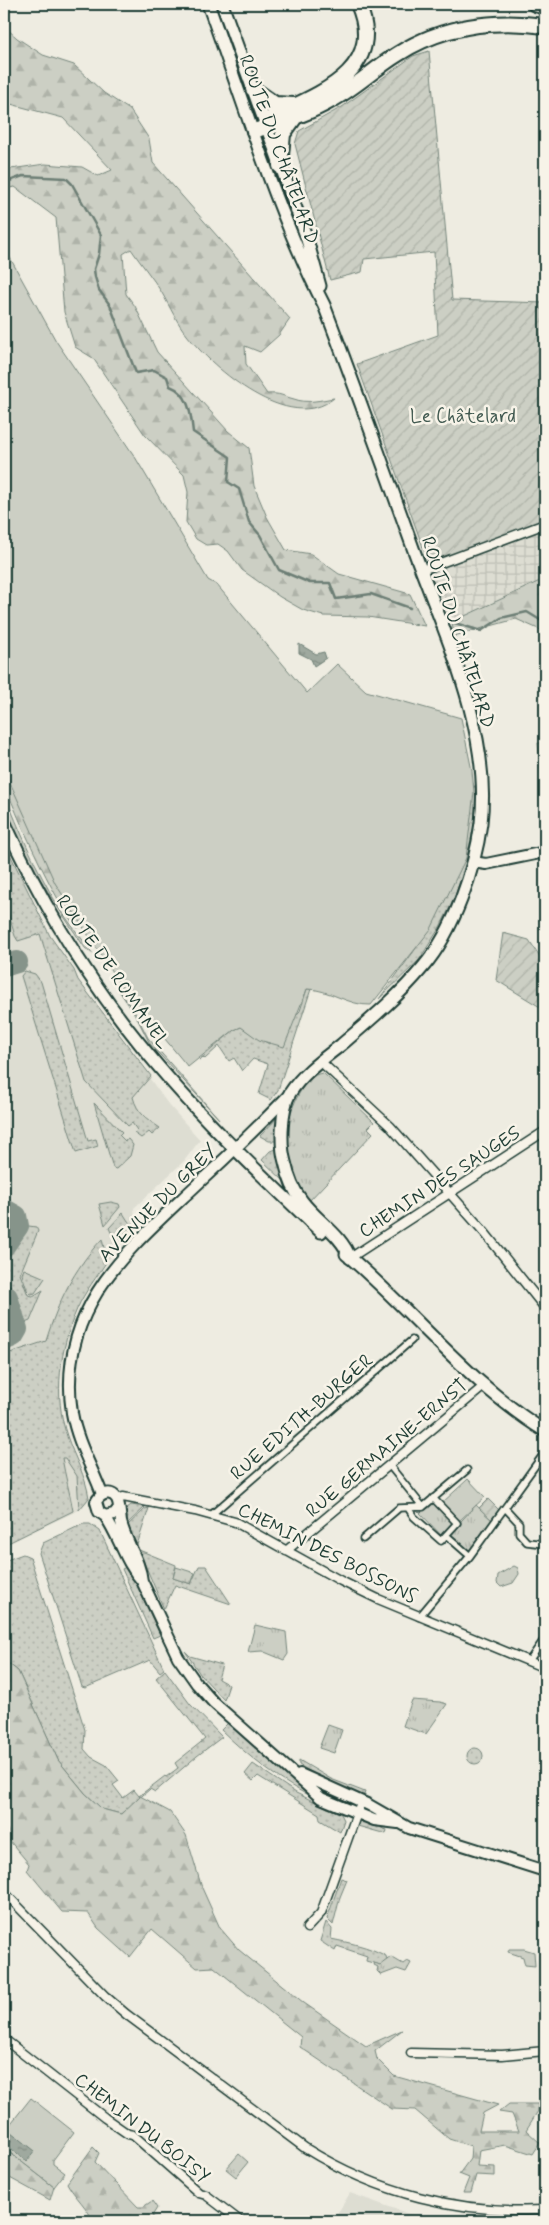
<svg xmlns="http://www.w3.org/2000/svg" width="549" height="2225" viewBox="0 0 549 2225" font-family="Mynerve,sans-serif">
<defs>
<pattern id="industrial-grid" width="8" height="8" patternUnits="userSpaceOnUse" patternTransform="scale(1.25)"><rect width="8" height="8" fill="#ddddd2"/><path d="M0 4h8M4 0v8" fill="none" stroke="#bdbfb5"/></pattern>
<pattern id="grass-dots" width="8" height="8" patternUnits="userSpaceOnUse" patternTransform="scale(1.25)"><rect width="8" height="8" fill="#cccfc4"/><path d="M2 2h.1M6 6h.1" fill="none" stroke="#afb3a9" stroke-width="1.8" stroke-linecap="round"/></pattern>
<pattern id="forest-firs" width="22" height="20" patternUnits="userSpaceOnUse" patternTransform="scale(1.25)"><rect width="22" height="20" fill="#cccfc4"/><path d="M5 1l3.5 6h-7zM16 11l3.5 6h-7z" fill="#afb3a9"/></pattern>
<pattern id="park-tufts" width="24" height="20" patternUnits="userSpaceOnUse" patternTransform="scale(1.25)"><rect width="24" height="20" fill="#cccfc4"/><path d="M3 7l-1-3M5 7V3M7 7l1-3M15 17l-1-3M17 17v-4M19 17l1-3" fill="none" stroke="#afb3a9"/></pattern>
<pattern id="garden-furrows" width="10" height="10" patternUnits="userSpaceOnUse" patternTransform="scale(1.25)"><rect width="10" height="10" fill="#cccfc4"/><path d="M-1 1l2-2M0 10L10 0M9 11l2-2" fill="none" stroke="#afb3a9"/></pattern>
<pattern id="water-ripples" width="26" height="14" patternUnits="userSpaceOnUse" patternTransform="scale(1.25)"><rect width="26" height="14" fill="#9fa99f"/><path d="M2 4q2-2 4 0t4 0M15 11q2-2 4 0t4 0" fill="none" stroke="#818b82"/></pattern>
</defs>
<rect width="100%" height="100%" fill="#eeece1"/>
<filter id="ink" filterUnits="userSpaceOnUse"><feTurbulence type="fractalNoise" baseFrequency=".02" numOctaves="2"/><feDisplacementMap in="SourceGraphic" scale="10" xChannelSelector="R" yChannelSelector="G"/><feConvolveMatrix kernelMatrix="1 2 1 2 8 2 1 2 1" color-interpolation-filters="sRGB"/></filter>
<g filter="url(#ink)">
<!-- built -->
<path fill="#ddddd2" d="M4,844L22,893L77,985L151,1076L150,1079L168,1104L200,1140L184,1161L134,1208L136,1226L116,1247L117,1248L92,1282L77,1309L70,1328L60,1369V1403L67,1436L88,1491V1501L79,1510L4,1545Z
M350,2193L409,2214L457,2221H333Z"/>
<!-- industrial -->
<path fill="url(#industrial-grid)" d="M545,524V591L542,581L452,622L438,617L422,570Z"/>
<!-- grass -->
<path fill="url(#grass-dots)" stroke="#76867c" d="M538,743H545V788L542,787Z
M472,781L476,790L474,826L465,866L454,899L440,927L419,960L379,999L417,947Z
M4,792C19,830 36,869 57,904C68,922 81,937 93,954L85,948C62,913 4,832 4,792Z
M4,842L50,936L74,970L78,980L151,1076L133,1097C137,1113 147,1119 160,1128L152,1135L149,1132L141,1138L134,1133L137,1130L132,1123L128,1126L86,1082L40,934L18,941L15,936L4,899Z
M25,971L35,974L41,982L88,1141L96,1139L98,1146L76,1153L21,976Z
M114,983L136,1014L148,1038L219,1119L150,1044L136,1016Z
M307,989H311L278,1090L271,1100L259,1094L268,1064L253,1059L242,1071L234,1058L229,1061L219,1046L205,1059L203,1057L199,1060L234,1030L241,1027L269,1044L300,1011Z
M94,1103L122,1132L119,1135L125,1141L128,1139L133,1145L130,1156L116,1169L113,1168Z
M278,1117L277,1141H269L260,1136Z
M277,1149L285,1181H284L262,1160L270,1151Z
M111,1202L119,1204L120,1207L105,1225L99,1204Z
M123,1213L128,1221L136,1226L119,1244L115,1241L109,1228Z
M29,1226L36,1227L38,1231L20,1274L28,1295L33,1296L43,1290L30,1321L20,1325L6,1277V1252Z
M102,1239L107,1261C97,1277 85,1291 77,1309C60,1348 53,1396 67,1436C74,1457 86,1476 89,1498L79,1510L77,1476L65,1458H62C65,1476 70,1493 73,1511L4,1545V1355L46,1341C58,1302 73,1270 102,1239Z
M24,1269L45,1278L35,1293L31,1294L27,1290L22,1274Z
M131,1505L145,1507L127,1524V1508Z
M149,1508L137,1545L139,1550L176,1565L173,1578L191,1584L199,1566H206L231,1604L175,1585L164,1609L128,1525L145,1509Z
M83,1524H90L100,1531L164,1669L160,1672L150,1660L85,1688L82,1687L39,1553L43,1543Z
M23,1554L30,1557L85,1730L84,1749L91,1757L106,1765L119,1781L113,1785L123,1798L134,1790L139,1796L165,1776L166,1777L178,1768L175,1763L205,1739L156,1678L165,1670L190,1704L222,1737L197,1756L155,1792L150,1789L121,1814L102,1809L85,1793L58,1760L18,1671L4,1660V1561Z
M128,1566L160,1635L153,1638L122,1569Z
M185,1651L190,1656L222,1665L218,1679L229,1685L224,1700L200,1674Z
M228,1723L318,1800C281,1783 250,1758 221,1730Z
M467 1756a8 8 0 1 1 16 0a8 8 0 1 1-16 0Z
M299,1760L331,1779L365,1792L364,1795L362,1796C340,1787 319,1777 299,1765Z
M253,1764L296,1793L341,1814L344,1820L340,1832L320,1820L319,1814L258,1776L253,1781L245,1774Z
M359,1818L382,1826L381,1828L387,1830L386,1834L354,1825Z
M341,1878L347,1880L340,1897L333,1925L327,1919Z
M326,1922L332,1929L331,1939C350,1943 368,1946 386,1956L387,1961L380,1965L366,1961L367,1956L337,1946L335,1951L320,1941Z"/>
<!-- forest -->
<path fill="url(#forest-firs)" stroke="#76867c" d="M4,26L17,38L43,55L74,65L104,93L130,110L149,139L153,163L290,319L279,335L260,352L245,346L246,364L267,394C281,393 282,396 294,399C307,404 321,400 334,398C290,435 213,369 187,335C177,323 170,307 162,293C153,278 141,264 131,249L123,254L126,294L135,306L157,352L228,431L249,448L254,486L267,517L286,550L311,554L339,574L410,594L425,626L368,617L323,616L303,610L280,597L242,570L228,551L218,544L206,545L196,539L186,522L188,492L184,475L145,435L93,358L75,347L64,312L56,218L15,187L4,189V170L45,164L82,167L98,176L112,170L63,118L7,103L4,99V54L9,51L4,47Z
M542,580L545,591V632L516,619L454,636L452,622Z
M4,731L81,920L78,928C61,915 11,805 4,781C0,766 4,747 4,731Z
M4,1660L18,1671L58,1760L85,1793L102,1809L121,1814L140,1796L170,1812L186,1835L202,1888L220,1928L239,1950L304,2003L366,2046L402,2030L375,2051L377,2059L394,2076L498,2105L483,2113L479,2131H519L512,2114L499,2112L509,2104H538V2111L526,2130L540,2143L533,2154L505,2145L479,2150L477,2166L495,2167V2176L476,2175L471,2193H463L469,2178L459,2174L470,2159L471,2146L449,2139L415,2110L392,2109L300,2047L301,2037L214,1967L197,1968L152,1929L130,1957L98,1928L88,1913L62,1912L27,1870L29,1864L4,1834Z
M93,2147L99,2153L95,2162L138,2207H143L152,2201L157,2208L152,2216L160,2221H92C91,2211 73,2195 67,2183Z
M4,2148L54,2187L50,2200L8,2177H4Z"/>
<!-- park -->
<path fill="url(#park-tufts)" stroke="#76867c" d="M545,641V681H543V678H541L540,646Z
M323,1073L374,1122L368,1128L373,1133L309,1201C286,1168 279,1128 300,1092C305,1083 312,1074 323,1073Z
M433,1501L454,1524L441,1535L420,1513Z
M476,1505L492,1520L469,1552L449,1534Z
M514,1566L518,1568L519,1574L513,1583L501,1587L497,1583L498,1575Z
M176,1567L195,1573L191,1584L173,1578Z
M255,1625L286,1632L288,1654L284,1660L262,1651L248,1652Z
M412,1700L440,1702L447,1704L426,1734L403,1726Z
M328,1725L342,1730L334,1753L319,1748Z
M509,1949H524L534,1952L535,1966L525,1965L523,1957L508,1952Z
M391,1957L403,1964L407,1961L411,1963L406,1972L397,1969L381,1975L377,1971L378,1967L374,1965L375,1963L380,1965Z
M239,2154L248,2162L236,2177L226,2169Z"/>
<!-- garden -->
<path fill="url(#garden-furrows)" stroke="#76867c" d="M429,51L452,300L545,303V524L430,567L357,364L438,335L434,252L364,259L362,272L330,280L295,144L299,131L342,107L413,56Z
M503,933L529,940L545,964V1010L496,980Z
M488,1499L500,1511L492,1520L479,1508Z"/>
<!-- pitch -->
<path fill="#cccfc4" stroke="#76867c" d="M4,247L56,341L135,457L208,580L217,585L307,693L337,664L366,691L461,718L472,771L474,792L466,858L431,929L371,1005C349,1006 329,989 307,989L284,1047L259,1040L241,1027L234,1030L188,1067L119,983L55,883L4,769Z
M468,1479L485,1497L459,1521L442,1503Z
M31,2098L74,2132L53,2160V2164L65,2173L54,2187L4,2148V2132Z"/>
<!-- water -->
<path fill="url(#water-ripples)" stroke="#6c7e74" d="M299,644L316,654L324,652L326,658L314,666L311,659L299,653Z
M11,2132L35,2151L27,2161L4,2143Z"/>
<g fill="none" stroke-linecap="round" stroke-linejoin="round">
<!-- stream -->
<path stroke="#6c7e74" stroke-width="2.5" d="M4,183L23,176L66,178L72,184L101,235L99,254L94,269L95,277L99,290L110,305L136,373L154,370L167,377L170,386C189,393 191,414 193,432L230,457L228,482L239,489L249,522L260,535L279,570L310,583H330L336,599L371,594L410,608
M455,623L481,631L501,618L527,612L545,623"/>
<!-- taxiway -->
<path stroke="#86948a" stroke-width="22" d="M4,966L17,962
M4,1246L18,1226L16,1216L7,1211
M4,1294L7,1297L17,1329L13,1336L4,1340"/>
<defs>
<path id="pedestrian" d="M389,1465L423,1507
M433,1498L457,1523L446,1535L470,1556
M408,1508L414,1517L441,1541L446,1535
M506,1509L519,1523V1533L527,1542L545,1544
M211,1515L412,1340
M363,1539L399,1508L423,1507L467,1470
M419,1617L470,1556L545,1452
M531,1658L545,1638"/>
<path id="minor" d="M422,570L545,524
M320,1061L390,1126L485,1233L545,1308
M350,1258L545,1131
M118,1500L123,1497L195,1511L235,1522L341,1581L378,1599L545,1668
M286,1551L484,1386
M4,1892L105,1996L126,2014L305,2148C377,2193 460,2214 545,2210
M307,1928L321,1913L361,1802
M4,2039L105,2118L128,2134L133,2135L199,2193L206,2195L240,2221
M411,2053L502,2055L545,2051"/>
<path id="tertiary" d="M473,862L486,864L545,852
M102,1494C92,1467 77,1442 72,1413C57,1312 122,1255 188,1193C223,1161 256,1129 289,1095
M118,1509L114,1514L105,1516L99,1512L96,1502C100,1494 111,1489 117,1499C120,1505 120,1515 121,1522C126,1543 140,1560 142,1581
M105,1516C119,1536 125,1562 142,1581L178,1657L197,1684L213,1702L321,1798L374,1820L398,1823
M300,1774L369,1805L409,1828L545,1871"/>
<path id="secondary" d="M208,4C244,103 276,211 324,305C355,386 384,467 413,548C444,633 492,731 481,823C475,869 454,931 423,967C399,996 369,1021 341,1045C323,1059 303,1073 290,1093C281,1109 280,1145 285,1162C288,1176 293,1190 302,1201C317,1221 342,1235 350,1258
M222,4L306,236L320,286
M4,821C40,900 85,976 140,1044C194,1112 258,1172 321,1232
M346,1254C414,1312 469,1384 545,1431"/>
<path id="motorway" d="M535,4L545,7
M253,89L275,104L294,105
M273,116C320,94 387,70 358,4
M254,131C280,122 308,114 332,100C356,87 375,68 398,54C442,26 494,19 545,26
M280,166L283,134L296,116"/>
</defs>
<!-- pedestrian casing -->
<use href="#pedestrian" stroke="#1f3d34" stroke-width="9"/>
<!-- minor casing -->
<use href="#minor" stroke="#1f3d34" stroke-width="11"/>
<!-- tertiary casing -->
<use href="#tertiary" stroke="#1f3d34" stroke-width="14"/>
<!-- secondary casing -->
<use href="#secondary" stroke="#1f3d34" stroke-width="15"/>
<!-- motorway casing -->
<use href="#motorway" stroke="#1f3d34" stroke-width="18"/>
<!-- pedestrian -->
<use href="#pedestrian" stroke="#f7f3e8" stroke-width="5.5"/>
<!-- minor -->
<use href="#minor" stroke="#f7f3e8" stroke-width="8"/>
<!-- tertiary -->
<use href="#tertiary" stroke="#f7f3e8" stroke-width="10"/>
<!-- secondary -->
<use href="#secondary" stroke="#f7f3e8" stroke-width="11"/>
<!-- motorway -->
<use href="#motorway" stroke="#f7f3e8" stroke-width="14"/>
</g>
</g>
<g text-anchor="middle" stroke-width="5" stroke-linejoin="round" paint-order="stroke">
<!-- street labels -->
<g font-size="19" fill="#1f3d34" stroke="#f7f3e8">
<text transform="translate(280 149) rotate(70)" y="7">ROUTE DU CHÂTELARD</text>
<text transform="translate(459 632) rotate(72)" y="7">ROUTE DU CHÂTELARD</text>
<text transform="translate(114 971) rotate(55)" y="7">ROUTE DE ROMANEL</text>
<text transform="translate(439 1181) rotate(-33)" y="7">CHEMIN DES SAUGES</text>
<text transform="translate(157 1202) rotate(-45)" y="7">AVENUE DU GREY</text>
<text transform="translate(301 1416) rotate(-41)" y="7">RUE EDITH-BURGER</text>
<text transform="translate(386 1447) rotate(-40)" y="7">RUE GERMAINE-ERNST</text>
<text transform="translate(328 1552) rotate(27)" y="7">CHEMIN DES BOSSONS</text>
<text transform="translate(143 2127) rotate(38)" y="7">CHEMIN DU BOISY</text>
</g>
<!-- park labels -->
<g font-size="19" fill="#425a51" stroke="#f7f3e8">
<text x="463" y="422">Le Châtelard</text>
</g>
</g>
<!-- margin -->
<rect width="549" height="2225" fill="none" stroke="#f7f3e8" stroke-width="20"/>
<rect x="10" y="10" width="529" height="2205" fill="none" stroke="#1f3d34" stroke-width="2" filter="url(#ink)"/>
</svg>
